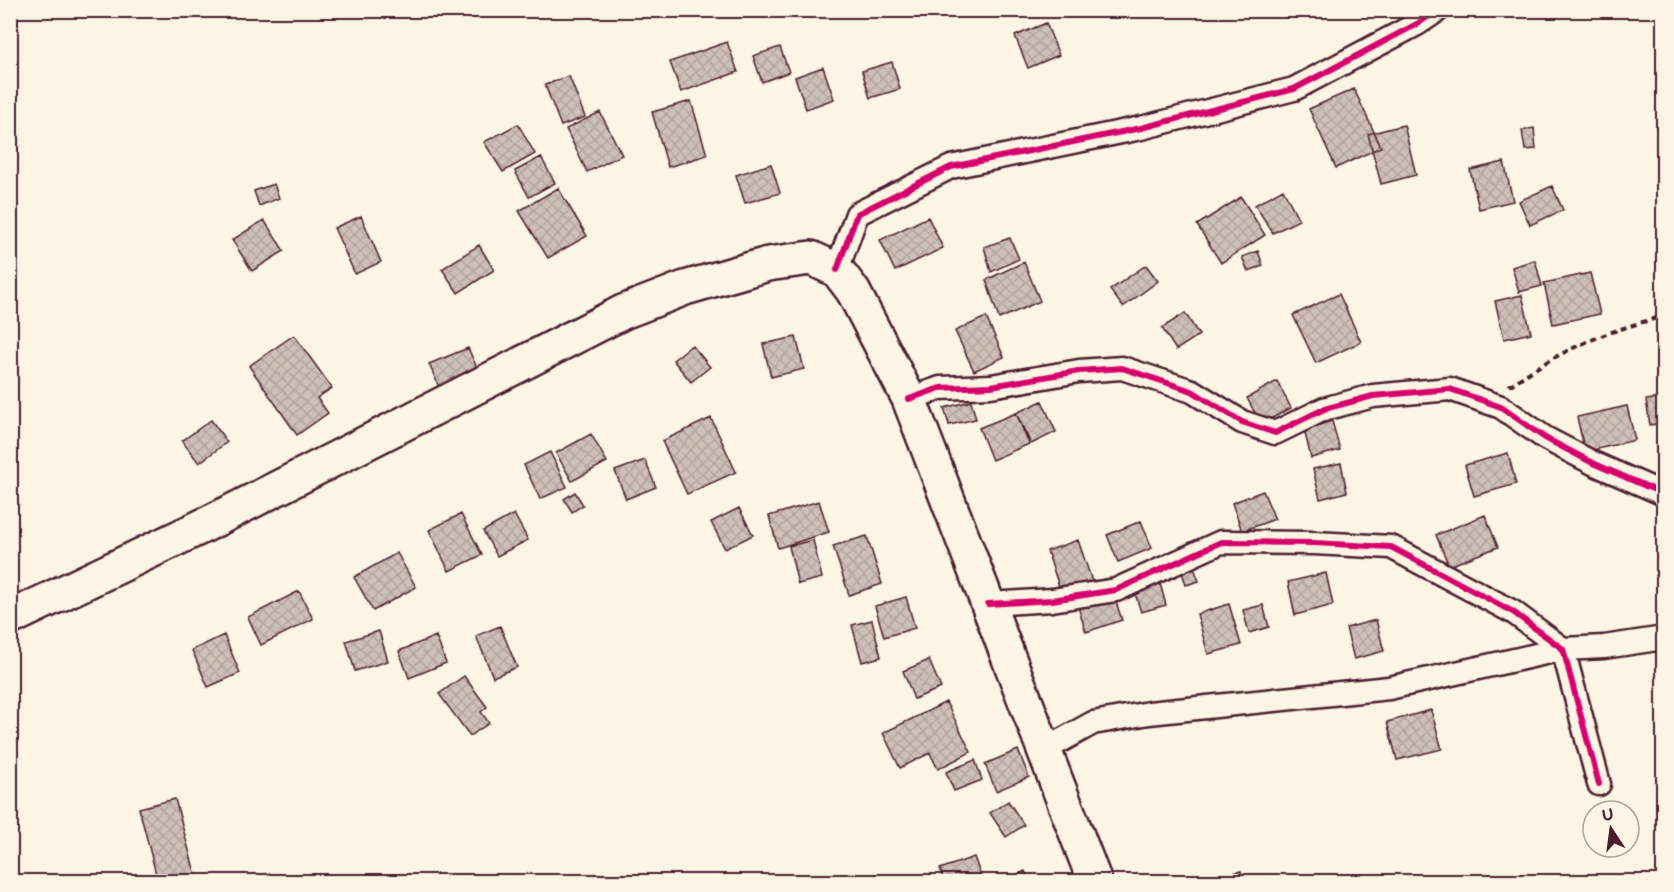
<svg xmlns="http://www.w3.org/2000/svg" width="1674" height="892" viewBox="0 0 1674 892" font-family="'Balsamiq Sans',sans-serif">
<defs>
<pattern id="building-cross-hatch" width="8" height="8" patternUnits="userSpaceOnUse" patternTransform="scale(1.5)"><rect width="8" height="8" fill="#cfc0b7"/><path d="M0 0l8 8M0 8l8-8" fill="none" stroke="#b3a59e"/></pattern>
</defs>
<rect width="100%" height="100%" fill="#fcf5e5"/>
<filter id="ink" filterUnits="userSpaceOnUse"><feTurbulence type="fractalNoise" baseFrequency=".0167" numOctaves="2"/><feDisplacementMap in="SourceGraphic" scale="12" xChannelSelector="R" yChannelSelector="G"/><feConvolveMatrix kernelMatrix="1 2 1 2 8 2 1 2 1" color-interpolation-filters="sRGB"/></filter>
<g filter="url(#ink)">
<!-- building -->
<path fill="url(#building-cross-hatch)" stroke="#4a1f2b" stroke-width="1.5" d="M1046,23L1059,55L1028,68L1015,36Z
M727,42L738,72L681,92L670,62Z
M780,47L789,72L762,82L753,56Z
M892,62L900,89L870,98L862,71Z
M823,67L834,99L806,109L795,77Z
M569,76L585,117L561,126L545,85Z
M1354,89L1381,147L1336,168L1309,109Z
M691,101L707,155L668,167L652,112Z
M600,112L622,155L587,172L566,129Z
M518,124L535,154L503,172L484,142Z
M1404,125L1416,175L1381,184L1368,134Z
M1534,128L1536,149L1525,150L1522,130Z
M541,157L555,183L529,197L515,171Z
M1504,162L1513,201L1479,209L1470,170Z
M771,164L780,193L745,203L736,175Z
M274,184L279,198L259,206L254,191Z
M1552,186L1563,210L1530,225L1519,201Z
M558,188L587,236L548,258L519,211Z
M1283,189L1299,220L1273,233L1255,205Z
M1241,197L1265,235L1221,263L1197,225Z
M361,216L381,262L355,274L334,228Z
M928,217L943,248L895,271L880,240Z
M264,220L284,251L252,271L232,240Z
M1010,238L1019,259L991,272L984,247Z
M479,245L494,270L458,293L442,269Z
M1258,251L1263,266L1248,271L1242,257Z
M1535,260L1542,286L1519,292L1512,267Z
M1024,262L1040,301L999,319L986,280Z
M1146,265L1158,281L1123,307L1110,290Z
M1590,273L1600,314L1553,324L1544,283Z
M1339,294L1361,342L1316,363L1293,315Z
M1522,295L1531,333L1504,339L1495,301Z
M1185,313L1199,335L1176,350L1162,328Z
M986,317L1004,357L974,371L955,331Z
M294,335L332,388L317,398L328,413L297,435L249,366Z
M796,337L804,369L771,377L763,344Z
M692,345L710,367L691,382L673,360Z
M468,348L479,372L440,389L429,364Z
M1277,381L1291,408L1261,424L1247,398Z
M1664,397V423L1650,425L1646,400Z
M971,401L976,419L949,425L944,408Z
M1042,401L1056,432L1031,444L1016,413Z
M1627,406L1635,440L1585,452L1577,417Z
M1016,413L1029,444L992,460L979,428Z
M711,418L736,472L687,494L662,441Z
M211,420L227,442L199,463L182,441Z
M1332,421L1340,450L1311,458L1304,429Z
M591,434L607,462L572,481L556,453Z
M550,452L567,487L540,499L524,465Z
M1508,453L1516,484L1474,496L1465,465Z
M645,460L656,487L626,499L615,471Z
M1341,463L1347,492L1320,499L1313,469Z
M1263,491L1275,519L1242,531L1232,503Z
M575,492L583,505L572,512L564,499Z
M819,501L829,532L778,548L769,516Z
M739,508L753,535L725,549L711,522Z
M461,514L482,555L449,571L429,530Z
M514,514L528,540L497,556L483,531Z
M1485,515L1498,547L1449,566L1436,535Z
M1141,521L1152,548L1118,562L1107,535Z
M867,536L882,584L849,595L833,546Z
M813,540L822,578L798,584L789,546Z
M1078,540L1092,581L1061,592L1047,551Z
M397,553L416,587L373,611L354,577Z
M1194,568L1199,581L1186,585L1182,572Z
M1326,573L1333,605L1295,615L1288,582Z
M1158,576L1166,605L1141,612L1132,584Z
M299,591L313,619L261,645L248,617Z
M1114,596L1122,620L1086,632L1078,607Z
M906,597L915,628L884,637L875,606Z
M1229,604L1241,645L1208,654L1197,614Z
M1263,605L1269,627L1249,633L1243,610Z
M872,620L881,657L862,662L852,625Z
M1376,620L1384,651L1354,659L1346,628Z
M500,626L517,667L493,677L476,636Z
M379,631L388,661L355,671L346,641Z
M224,635L240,673L208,687L192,650Z
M436,636L446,663L409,678L399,651Z
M929,660L941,688L914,699L903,671Z
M464,676L487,707L481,712L489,723L470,736L439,694Z
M946,702L971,752L938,769L930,753L900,768L883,733Z
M1431,710L1442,749L1397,760L1387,722Z
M1018,750L1029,777L996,791L985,764Z
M975,760L982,780L954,791L946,772Z
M175,799L197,880L158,882L139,808Z
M1008,801L1024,825L1006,837L990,813Z
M974,857L983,882H944L940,869Z
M1025,871L1029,882H1001Z
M1241,871L1244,882H1214L1213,878Z"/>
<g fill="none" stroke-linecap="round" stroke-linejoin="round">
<defs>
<path id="street" d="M837,270L857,214L951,167L1141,128L1294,89L1417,24L1438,10
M909,399L940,388L991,386L1079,371L1122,368L1192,391L1242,422L1275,433L1324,409L1373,396L1450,389L1501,407L1545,438L1595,464L1664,494
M988,604L1052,600L1116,590L1221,542L1314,543L1391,547L1513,612L1563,649L1599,784
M1044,750L1093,723L1149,713L1389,688L1563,649L1604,647L1664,638"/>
<path id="primary" d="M10,618L207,524L623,312L685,288L768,264L811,258L837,270L853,291L909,399L1095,882"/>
</defs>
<!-- street casing -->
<use href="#street" stroke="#4a1f2b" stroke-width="27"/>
<!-- primary casing -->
<use href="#primary" stroke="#4a1f2b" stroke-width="38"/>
<!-- path -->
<path stroke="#4a1f2b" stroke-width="4" stroke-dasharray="6 4.5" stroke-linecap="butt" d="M1509,386C1562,349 1602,333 1664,316"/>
<!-- street -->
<use href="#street" stroke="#fcf5e5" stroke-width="22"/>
<!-- primary -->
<use href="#primary" stroke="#fcf5e5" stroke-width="33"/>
<defs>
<path id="cycleway" d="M837,270L857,214L951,167L1141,128L1294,89L1417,24L1438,10
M909,399L940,388L991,386L1079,371L1122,368L1192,391L1242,422L1275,433L1324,409L1373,396L1450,389L1501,407L1545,438L1595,464L1664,494
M988,604L1052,600L1116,590L1221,542L1314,543L1391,547L1513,612L1563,649L1599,784"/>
</defs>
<!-- cycleway casing -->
<use href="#cycleway" stroke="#fcf5e5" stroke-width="10"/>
<!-- cycleway -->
<use href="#cycleway" stroke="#d6006c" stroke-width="6"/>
</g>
</g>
<!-- margin -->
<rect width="1674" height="892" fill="none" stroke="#fcf5e5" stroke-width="36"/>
<rect x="18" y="18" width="1638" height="856" fill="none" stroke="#4a1f2b" stroke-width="2" filter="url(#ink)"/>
<!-- north arrow -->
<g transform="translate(1611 829) rotate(347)"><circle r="28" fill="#fcf5e5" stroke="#b59f9b" stroke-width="1.5"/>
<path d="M0-4.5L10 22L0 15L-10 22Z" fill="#4a1f2b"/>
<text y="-9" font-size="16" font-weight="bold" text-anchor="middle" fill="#4a1f2b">U</text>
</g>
</svg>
